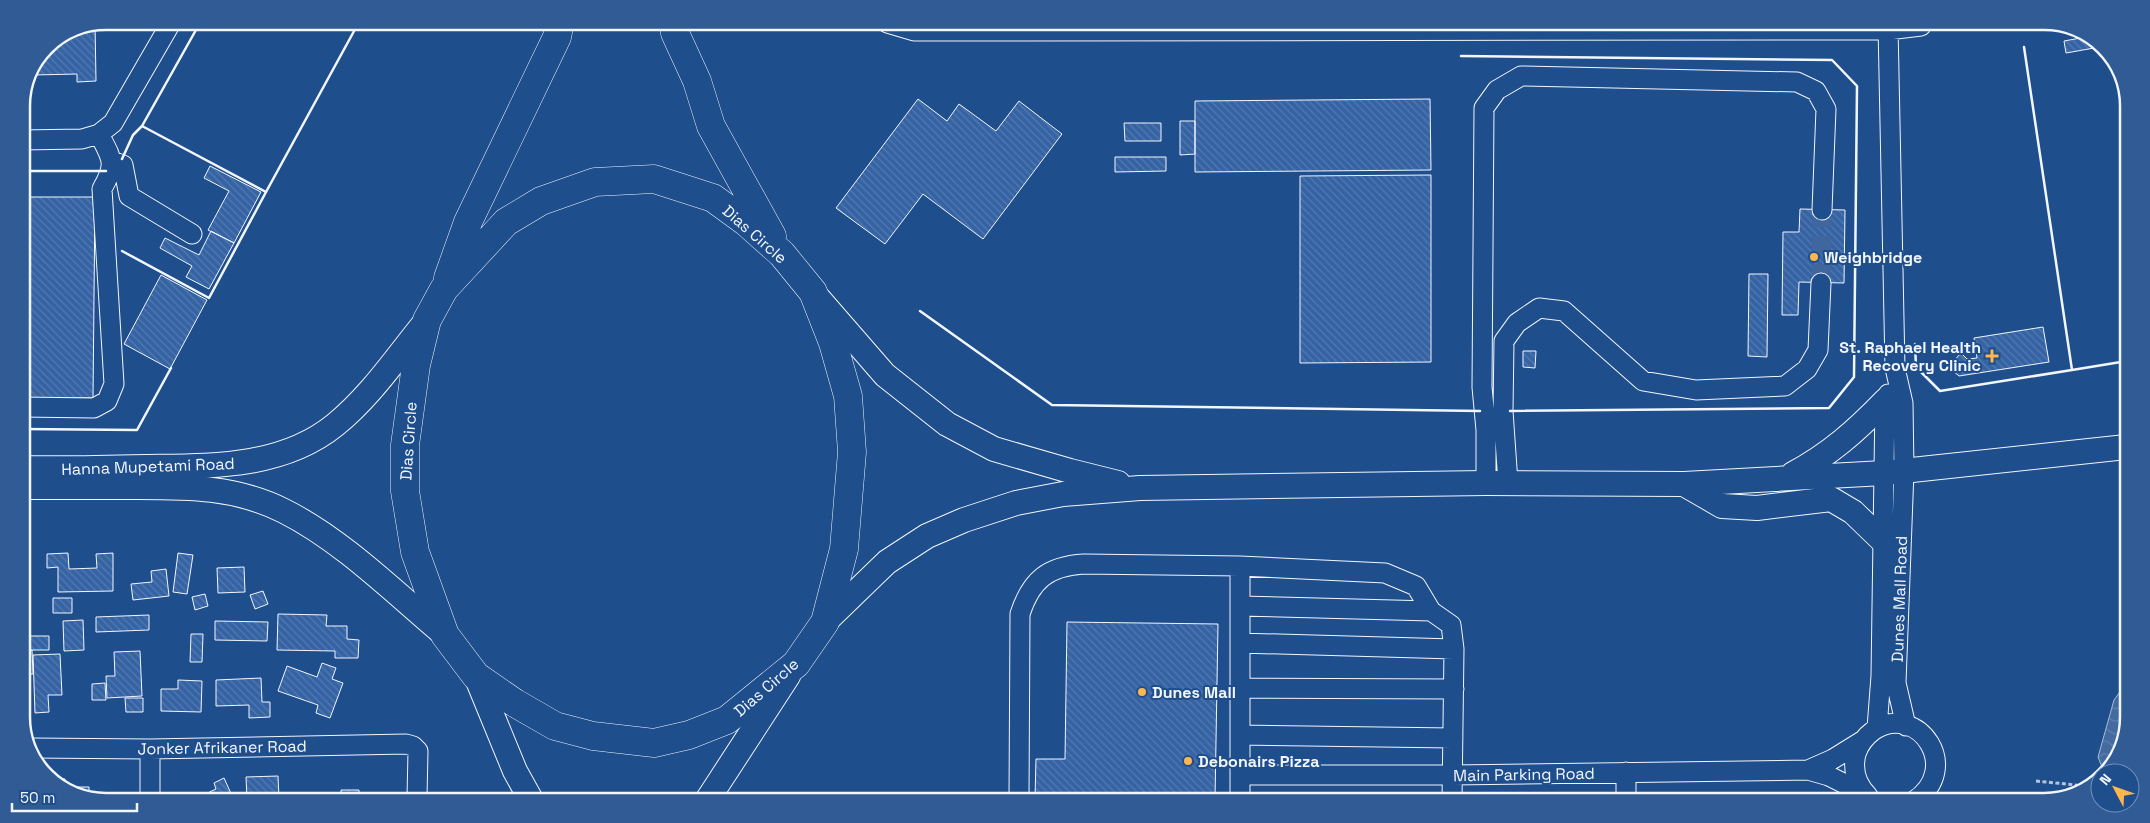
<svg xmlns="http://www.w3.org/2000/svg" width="2150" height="823" viewBox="0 0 2150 823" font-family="'Space Grotesk',sans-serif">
<defs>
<pattern id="water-waves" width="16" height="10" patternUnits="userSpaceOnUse" patternTransform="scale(1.25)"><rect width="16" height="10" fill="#446ba0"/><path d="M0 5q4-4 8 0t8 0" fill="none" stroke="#5f81ae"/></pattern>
<pattern id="building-back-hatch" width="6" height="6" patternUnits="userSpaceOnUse" patternTransform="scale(1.25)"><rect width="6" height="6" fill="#3563a3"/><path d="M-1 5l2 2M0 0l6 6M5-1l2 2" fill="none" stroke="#537ab1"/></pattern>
</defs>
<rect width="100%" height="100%" fill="#1f4e8c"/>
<!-- water -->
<path fill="url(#water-waves)" stroke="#a8bbd7" d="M2125,685L2124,744L2104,772L2098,757L2114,700Z"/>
<!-- building -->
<path fill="url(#building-back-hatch)" stroke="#f2f6ff" d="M95,23L96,81L77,82V74L33,75L46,46L74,28Z
M2086,37L2100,47L2066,53L2064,41Z
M918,99L947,121L959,104L996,131L1019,101L1062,134L983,239L923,194L885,244L836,208Z
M1430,99L1431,170L1195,172V101Z
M1180,121H1195V154L1180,155Z
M1124,123H1161V141H1125Z
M1115,157H1166V171L1115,172Z
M210,166L261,192L234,243L208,230L229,191L204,178Z
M1431,175V362L1300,363V176Z
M23,197H95L93,398H21Z
M1800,209L1845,210L1844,283L1799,282L1798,315H1782L1783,232H1799Z
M211,231L234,243L209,289L186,277L192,266L160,248L165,238L199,255Z
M1749,274H1768L1767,357L1748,356Z
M161,275L207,300L170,369L124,344Z
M2043,327L2049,362L1959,376L1952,370V363L1961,353L1967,359L1977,358L1974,338Z
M1523,351H1536L1535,368L1523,367Z
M68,553L69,569L97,568L96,554L113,553V591L58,592V567L47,568V554Z
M178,553L193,555L187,594L173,592Z
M244,567L245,592L218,593L217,568Z
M166,569L169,596L133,600L131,584L152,582L151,571Z
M263,591L268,604L255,609L250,595Z
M205,594L208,606L195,610L192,597Z
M53,598H72V613H53Z
M21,612H30V636H49V650H21Z
M278,614L327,615L326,626H347V639L359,640L358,658H335V651L277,650Z
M149,615V630L96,632V617Z
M83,620L84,650L64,651L63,621Z
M215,621L268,622L267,641L215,640Z
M1067,622L1218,624L1215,800L1035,799L1036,759H1065Z
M191,634H203L202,662H190Z
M32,650L33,674H21V651Z
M140,651L142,696L107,698L106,676H115L114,652Z
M60,654L62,695H48L49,712L35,713L33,655Z
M322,663L336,668L332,679L343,683L330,718L316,713L318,705L278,691L287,666L317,677Z
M261,678L262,702H270V717L249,718V705L216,706V680Z
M178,680L202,681L201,712L161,711V689H178Z
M105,683L106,700H92V684Z
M125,698H143V712H126Z
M278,776L279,798H247L246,777Z
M53,778L65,779L64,787Z
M224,778L233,798L199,797L216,789L214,783Z
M65,787H89V797H79Z
M341,790H359V798H341Z"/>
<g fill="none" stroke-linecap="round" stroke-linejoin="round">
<!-- minor-tunnel -->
<path stroke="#3f679d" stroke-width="19" stroke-dasharray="19 9" stroke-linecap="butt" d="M1821,283L1822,210"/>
<defs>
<path id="minor" d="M887,23L914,31L1888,30L1921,26
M1888,25L1895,368L1903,403L1904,471L1896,683L1906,726
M21,140L82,139L99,134L113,123L172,21
M112,161L123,165L129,196L192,234
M21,407L94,408L107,401L114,384L102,189C117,163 112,159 99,134
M1486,483V430L1482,387L1484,108L1497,90L1521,76L1797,82L1816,91L1826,109L1822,210
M1508,483L1503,411L1504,341L1517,323L1539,308L1564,311L1643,381L1696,390L1785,386L1807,369L1818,350L1821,283
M1240,606L1431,611
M1240,643L1454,649
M1240,688L1454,689
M1877,728L1881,676L1885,401L1888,394
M1240,735L1453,738
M31,748L150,749L406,744L413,746L418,751L417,798
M150,749V797
M1808,770L1833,759L1862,741
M1240,775H1453L1808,770L1829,776L1867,795
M1868,796C1857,785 1852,770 1856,754C1859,744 1866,736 1874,730C1919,702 1963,769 1914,801
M1019,799L1020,614C1031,580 1048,566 1084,564L1240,566L1385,573L1416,586L1431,611L1451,625L1454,649L1452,800
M1240,800V566
M1626,801V772"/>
<path id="major" d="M819,299L885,375L947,424L994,449L1070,471L1118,483
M21,468C63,469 105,468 146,467C211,466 282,468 335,425C371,396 398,355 427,320
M1793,474C1830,454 1856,431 1885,401
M1684,484L1722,506L1757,508L1831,499L1853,512L1883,541
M21,487C58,487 95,487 131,487C184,487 235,486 284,511C342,540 395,593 445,635
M825,622L887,562L927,536L964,520L1016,503L1063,494L1140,488L1486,483L1684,484L1884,473L2126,447
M476,676L515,771L530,798
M708,799L788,676"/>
<path id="highway" d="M674,23L675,33L697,81L711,126L772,236
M654,179L713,198L746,222L782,254L813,292L833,343L848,396L852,452L844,549L825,622L796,664L727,720L689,735L654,743L593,736L555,726L515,703L476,676L445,635L415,552L405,491V445L416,365L427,320L444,289L506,222L541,201L595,182Z
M448,278L468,222L557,37L560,22"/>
</defs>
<!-- minor casing -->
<use href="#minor" stroke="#f2f6ff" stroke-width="21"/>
<!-- major casing -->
<use href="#major" stroke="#f2f6ff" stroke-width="26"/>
<!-- highway casing -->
<use href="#highway" stroke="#f2f6ff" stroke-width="29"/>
<!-- path -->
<path stroke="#b3c4dc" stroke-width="3" stroke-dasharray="4 2.5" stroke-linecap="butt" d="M2036,781L2076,785V791"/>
<!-- minor -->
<use href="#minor" stroke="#1f4e8c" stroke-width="19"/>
<!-- major -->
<use href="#major" stroke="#1f4e8c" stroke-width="24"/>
<!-- highway -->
<use href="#highway" stroke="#1f4e8c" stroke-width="28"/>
<!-- wall -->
<path stroke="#f2f6ff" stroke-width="2.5" d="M201,21L142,126L266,192L359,22
M2024,47L2072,370L2127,361
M1461,56L1832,60L1857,86L1854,377L1829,408L1510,411
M122,159L133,135L142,126
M21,171H106
M122,251L209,298L266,192
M920,311L1052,405L1480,411
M1915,344L1916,367L1940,391L2072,370
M21,429L137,430L171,368"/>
</g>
<!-- markers -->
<g fill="#ffb74d" stroke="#1f4e8c" stroke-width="2">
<circle cx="1814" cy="257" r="5"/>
<path d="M1989.5 348.5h5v5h5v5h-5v5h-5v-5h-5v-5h5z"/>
<circle cx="1142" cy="692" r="5"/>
<circle cx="1188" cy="761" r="5"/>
</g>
<g text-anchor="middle" stroke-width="4" stroke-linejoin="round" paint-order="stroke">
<!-- street labels -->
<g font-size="16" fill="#f2f6ff" stroke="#1f4e8c">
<text transform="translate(755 234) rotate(41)" y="6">Dias Circle</text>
<text transform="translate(408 441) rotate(-86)" y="6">Dias Circle</text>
<text transform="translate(148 466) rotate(-2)" y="6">Hanna Mupetami Road</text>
<text transform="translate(1899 599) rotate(-88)" y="6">Dunes Mall Road</text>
<text transform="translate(766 687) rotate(-41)" y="6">Dias Circle</text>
<text transform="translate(222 747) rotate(-1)" y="6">Jonker Afrikaner Road</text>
<text transform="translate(1524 774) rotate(-1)" y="6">Main Parking Road</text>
</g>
<!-- poi labels -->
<g font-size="16" font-weight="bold" fill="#f2f6ff" stroke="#1f4e8c" text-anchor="start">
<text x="1824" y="263">Weighbridge</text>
<text x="1981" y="353" text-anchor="end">St. Raphael Health<tspan x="1981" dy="18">Recovery Clinic</tspan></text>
<text x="1152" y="698">Dunes Mall</text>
<text x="1198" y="767">Debonairs Pizza</text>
</g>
</g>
<!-- crop -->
<path d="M0 0H2150V823H0ZM106 30H2044A76 76 0 0 1 2120 106V717A76 76 0 0 1 2044 793H106A76 76 0 0 1 30 717V106A76 76 0 0 1 106 30Z" fill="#305b95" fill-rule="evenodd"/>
<path fill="none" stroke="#f2f6ff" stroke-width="2.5" d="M106 30H2044A76 76 0 0 1 2120 106V717A76 76 0 0 1 2044 793H106A76 76 0 0 1 30 717V106A76 76 0 0 1 106 30Z"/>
<!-- north arrow -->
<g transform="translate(2115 788) rotate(311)"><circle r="24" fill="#1f4e8c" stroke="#7391ba"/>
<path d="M0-4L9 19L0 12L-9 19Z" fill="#ffb74d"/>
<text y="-8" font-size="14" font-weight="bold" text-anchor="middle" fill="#f2f6ff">N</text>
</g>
<!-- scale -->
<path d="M12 803v8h125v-8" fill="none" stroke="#f2f6ff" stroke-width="2.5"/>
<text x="20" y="803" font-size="15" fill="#f2f6ff" stroke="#1f4e8c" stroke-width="4" paint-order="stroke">50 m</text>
</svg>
